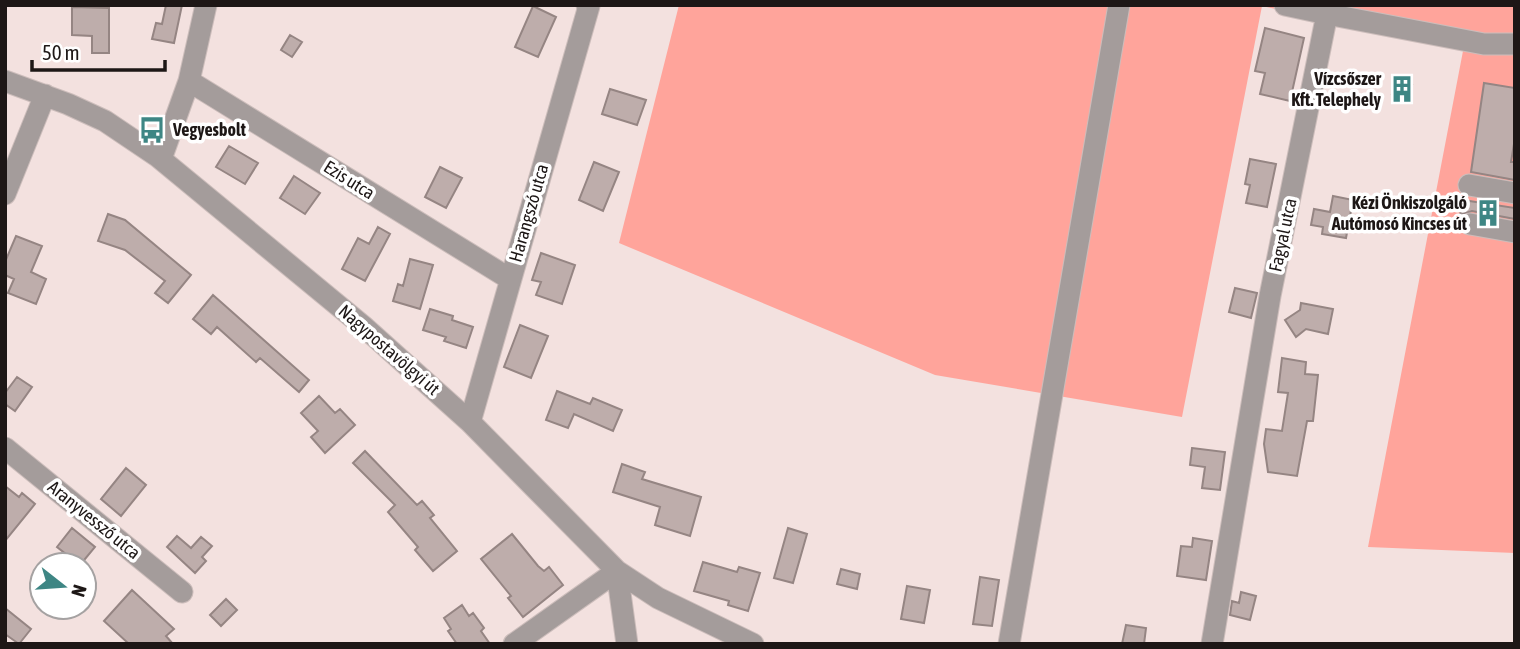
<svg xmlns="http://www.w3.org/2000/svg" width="1520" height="649" viewBox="0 0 1520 649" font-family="'Asap Condensed',sans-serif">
<rect width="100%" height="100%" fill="#f3e1df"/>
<!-- green -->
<path fill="#ffa49b" d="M679,5H1515V553L1368,547L1463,51L1262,6L1182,417L935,375L619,243Z"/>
<!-- building -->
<path fill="#beadab" stroke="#958583" stroke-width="2" d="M166,5H182L174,43L152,39L156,23L162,24Z
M533,6L556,17L538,57L515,47Z
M72,7L109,8V53H92V36L72,35Z
M1265,28L1304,38L1290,101L1260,94L1265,73L1255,71Z
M290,35L302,42L292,57L281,50Z
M1396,80L1412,85L1408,98L1392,94Z
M1484,83L1515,88V138L1511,162H1515V180L1471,172Z
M610,89L646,100L637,125L602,114Z
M229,146L258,163L245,184L216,167Z
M1250,159L1276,164L1267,207L1246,203L1250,185L1245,184Z
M594,162L619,172L603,211L579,200Z
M440,167L462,178L446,208L425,197Z
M294,176L320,193L305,214L280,198Z
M1333,196L1353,200L1346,238L1322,234L1323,227L1311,225L1314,209L1330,212Z
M1463,200L1515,208V219L1472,211L1460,215Z
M108,214L125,220L191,275L168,303L155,293L165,281L125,250L98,241Z
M378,227L390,234L365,281L342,269L358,238L369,244Z
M16,236L42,246L31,272L46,279L36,304L8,293L14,279L5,275V262Z
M541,253L575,265L562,304L536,295L541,282L532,280Z
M410,259L433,265L420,309L393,301L398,284L403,286Z
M1235,288L1257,293L1251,318L1229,312Z
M213,295L309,380L299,392L260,358L256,362L217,327L211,334L193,319Z
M1301,303L1333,309L1328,334L1306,329L1296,337L1285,320L1300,310Z
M430,309L453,316L452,320L473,327L466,348L444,341L446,337L423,330Z
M520,325L548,336L531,378L504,367Z
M1282,358L1306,362L1305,374L1318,375L1313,421H1307L1297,476L1268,472L1264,444L1266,429L1282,431L1288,393L1278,392Z
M17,377L32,387L15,411L5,404V393Z
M557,391L590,404L593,398L622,410L613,431L574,414L568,428L546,420Z
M319,396L335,413L340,409L355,425L325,453L311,437L318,431L301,413Z
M1192,448L1225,452L1220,490L1202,488L1205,467L1190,465Z
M365,451L417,505L422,501L434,515L430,518L457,551L433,571L415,550L418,547L388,512L395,505L353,463Z
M622,464L645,472L642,479L701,497L690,536L655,525L660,507L613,492Z
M126,468L146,485L121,516L101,499Z
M5,486L19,497L22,493L35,504L5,541Z
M72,528L95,547L80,565L57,547Z
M788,528L807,534L793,583L774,578Z
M512,534L538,566L544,571L549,567L563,585L523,617L508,598L511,596L481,559Z
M177,536L191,548L201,537L212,546L202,557L206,561L195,573L167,547Z
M1193,538L1212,541L1206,580L1177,576L1181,546L1192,547Z
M703,562L737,572L739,567L760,573L748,611L728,605L729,601L694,591Z
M841,569L860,574L857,589L837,584Z
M980,577L999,580L992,626L973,624Z
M907,586L930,590L924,623L901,619Z
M132,590L174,629L166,636L173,644H129L104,621Z
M1241,592L1256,596L1250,620L1230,615L1232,601L1239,603Z
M226,599L237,610L221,626L210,615Z
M462,605L469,616L473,613L484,628L481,631L490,644H457L448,631L451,629L444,618Z
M5,608L31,629L19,644L5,634Z
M1126,625L1146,628L1144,644H1122Z"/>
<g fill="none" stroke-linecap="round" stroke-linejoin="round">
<defs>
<path id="minor" d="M1285,5L1327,14
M5,81L68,104L105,121L157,156L363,326L470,422L617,571L658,598L753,644
M189,81L510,279
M161,159L189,81L206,5
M1469,185L1515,193
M5,194L45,95
M1470,224L1515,232
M470,422L589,6L587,5
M5,448L182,592
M617,571L627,644
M514,644L617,571
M1009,644L1119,5
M1212,644L1270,296L1327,14L1484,44H1515"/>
</defs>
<!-- minor casing -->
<use href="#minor" stroke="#ccbdbb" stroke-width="23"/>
<!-- minor -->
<use href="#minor" stroke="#a49c9b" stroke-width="21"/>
</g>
<!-- icons -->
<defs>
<symbol id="building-bare" viewBox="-9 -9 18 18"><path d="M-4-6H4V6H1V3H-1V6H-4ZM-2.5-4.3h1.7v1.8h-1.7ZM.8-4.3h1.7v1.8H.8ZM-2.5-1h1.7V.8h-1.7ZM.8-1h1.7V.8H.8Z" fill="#3e8684" stroke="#fff" stroke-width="2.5" paint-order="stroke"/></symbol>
<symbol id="bus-bare" viewBox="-9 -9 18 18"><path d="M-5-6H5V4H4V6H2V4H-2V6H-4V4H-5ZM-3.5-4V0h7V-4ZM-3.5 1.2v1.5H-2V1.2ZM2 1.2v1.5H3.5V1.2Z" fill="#3e8684" stroke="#fff" stroke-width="2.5" paint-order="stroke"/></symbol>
</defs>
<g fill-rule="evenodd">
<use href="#building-bare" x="1383" y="70" width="38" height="38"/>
<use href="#bus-bare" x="133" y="111" width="38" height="38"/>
<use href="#building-bare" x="1469" y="194" width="38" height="38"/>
</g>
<g text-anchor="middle" stroke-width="7" stroke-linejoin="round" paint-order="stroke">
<!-- poi labels -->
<g font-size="18" font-weight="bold" fill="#1d1716" stroke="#fff" text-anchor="end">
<text x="1381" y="85">Vízcsőszer<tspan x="1381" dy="21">Kft. Telephely</tspan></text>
<text x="173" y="136" text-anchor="start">Vegyesbolt</text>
<text x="1467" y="209">Kézi Önkiszolgáló<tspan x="1467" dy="21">Autómosó Kincses út</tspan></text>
</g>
<!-- street labels -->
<g font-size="18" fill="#1d1716" stroke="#fff">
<text transform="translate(349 180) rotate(32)" y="6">Ezis utca</text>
<text transform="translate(529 213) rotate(-74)" y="6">Harangszó utca</text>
<text transform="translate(1283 235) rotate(-78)" y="6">Fagyal utca</text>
<text transform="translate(389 350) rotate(41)" y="6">Nagypostavölgyi út</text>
<text transform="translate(94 520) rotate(39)" y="6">Aranyvessző utca</text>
</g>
</g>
<!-- border -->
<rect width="1520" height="649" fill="none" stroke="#1d1716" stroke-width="14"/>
<!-- north arrow -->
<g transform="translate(63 586) rotate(107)"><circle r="33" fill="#ffffff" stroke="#a5a2a2" stroke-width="2"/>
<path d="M0-5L12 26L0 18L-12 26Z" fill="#3e8684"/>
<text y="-10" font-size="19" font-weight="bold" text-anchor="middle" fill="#1d1716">N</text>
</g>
<!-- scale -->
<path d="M32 60v10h133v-10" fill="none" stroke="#1d1716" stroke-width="3.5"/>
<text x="42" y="60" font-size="21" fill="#1d1716" stroke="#ffffff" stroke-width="5" paint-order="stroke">50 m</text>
</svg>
